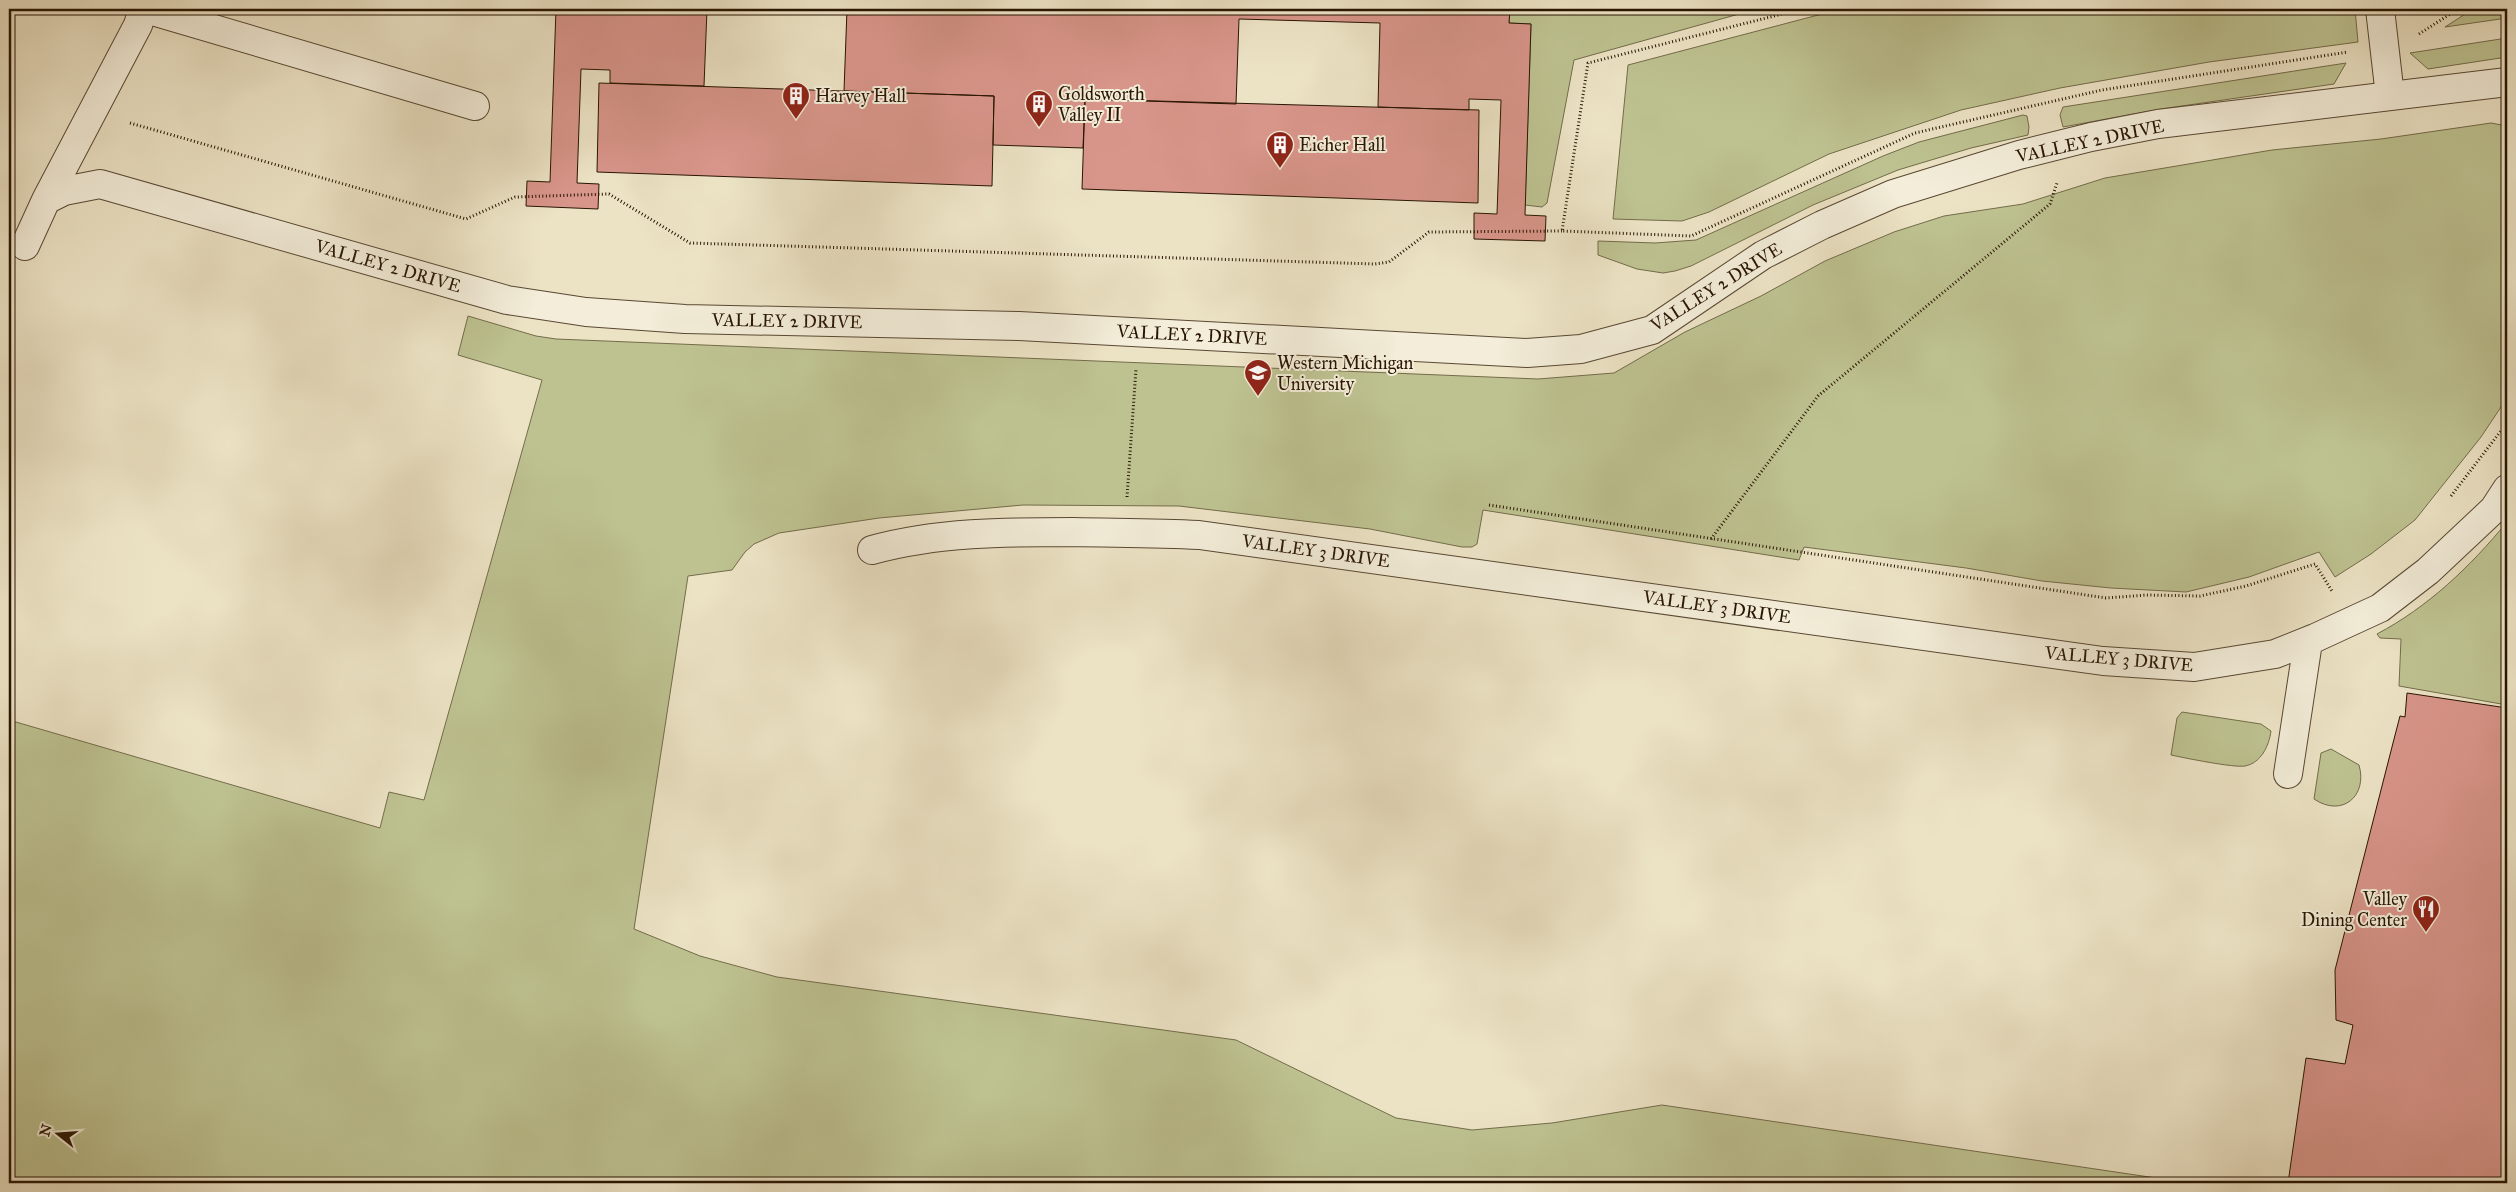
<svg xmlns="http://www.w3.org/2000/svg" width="2516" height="1192" viewBox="0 0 2516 1192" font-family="'IM FELL Great Primer',serif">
<rect width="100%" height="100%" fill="#ece3c5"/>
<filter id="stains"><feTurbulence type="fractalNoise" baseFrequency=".004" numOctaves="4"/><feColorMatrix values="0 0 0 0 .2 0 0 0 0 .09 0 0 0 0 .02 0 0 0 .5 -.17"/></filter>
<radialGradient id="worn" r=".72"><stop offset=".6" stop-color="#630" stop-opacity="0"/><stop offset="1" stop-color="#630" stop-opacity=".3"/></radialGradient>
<!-- green -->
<path fill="#bec291" stroke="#736c4a" d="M1510,9H1757L1574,60L1547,203L1542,207L1525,205L1531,24L1509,23Z
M1841,9H2355L2358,42L2209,62L2060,88L1961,110L1829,154L1709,212L1682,221L1613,219L1628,65Z
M2473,9H2507V18L2445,27Z
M2507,38V57L2428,69L2410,53Z
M2346,63L2334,84L2161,109L2063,127L2060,115L2063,107Z
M2023,115L2027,116L2029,127L2028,135L1971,148L1898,170L1813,205L1691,266L1675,271L1663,273L1637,269L1598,255V241L1655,243L1696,240L1883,156L1919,142Z
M2491,123L2507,126V398L2481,437L2415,520L2371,554L2335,577L2319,552L2249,577L2186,592L2111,588L2042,581L1966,568L1804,547L1799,560L1483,510L1477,544L1472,547H1462L1370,529L1179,506L1023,505L879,518L779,533L754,544L745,552L732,570L688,576L634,929L700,956L777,977L1236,1040L1396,1118L1472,1130L1552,1123L1662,1105L2190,1183H9V720L380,828L389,792L424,800L542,380L458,355L468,316L536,336L556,339L1538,379L1614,373L1685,332L1761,296L1825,261L1894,232L1944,216L2023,204L2105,178L2272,150L2381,139Z
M2507,522V705L2399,686L2401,639L2380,638L2377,634C2428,607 2470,567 2507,522Z
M2182,712L2261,724L2271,731C2269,746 2261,763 2245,766C2234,768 2185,758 2171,755L2177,718Z
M2331,749L2359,765C2368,796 2342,818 2314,799L2321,753Z"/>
<!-- building -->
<path fill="#d8958a" stroke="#281502" d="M556,9H707L704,86L610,83V70L581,69L577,183L599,184L598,209L526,206L527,181L550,182Z
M847,9H1510L1509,23L1531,24L1525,215L1546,216L1545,241L1474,239V213L1497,214L1501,100L1469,99V110L1378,107L1380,23L1239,19L1236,104L1085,99L1083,148L993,145L994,96L844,91Z
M599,83L994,96L992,186L597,172Z
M1085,99L1479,110L1478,203L1082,189Z
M2407,693L2507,708V1183H2288L2306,1058L2345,1064L2353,1025L2336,1020L2335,970L2393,743L2400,716L2405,717Z"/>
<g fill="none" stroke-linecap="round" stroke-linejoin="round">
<defs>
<path id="minor" d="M146,9L475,106
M2380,9L2390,96
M46,200L138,25L143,9
M25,246L46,200L64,191L100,184L507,300L586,312L685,319L1019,326L1527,353L1581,349L1652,330L1763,255L1822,225L1893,194L2019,155L2091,137L2158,124L2507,82
M872,550C937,532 1006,532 1073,532C1115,533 1157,533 1199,535L2103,661L2194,667L2275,654L2315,638L2380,608L2428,571L2494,509L2507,489
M2288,774L2308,642"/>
</defs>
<!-- minor casing -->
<use href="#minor" stroke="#594833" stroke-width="30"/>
<!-- path -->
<path stroke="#281502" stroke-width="3" stroke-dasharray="1 2.5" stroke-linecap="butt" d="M1802,9L1588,63L1562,231L1691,236L1915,133L2102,90L2348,52
M2419,34L2458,9
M130,123L466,219L515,197L609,194L690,243L1375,264L1389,262L1429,232L1562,231
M2451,496L2507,423
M1127,497L1136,369
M1489,505L2106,598L2146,595L2200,596L2246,586L2315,564L2332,591
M1711,539L1818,396L2050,204L2057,183"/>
<!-- minor -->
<use href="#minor" stroke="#f3edd9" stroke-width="28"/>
</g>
<!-- icons -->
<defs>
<symbol id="building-pin" viewBox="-11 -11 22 30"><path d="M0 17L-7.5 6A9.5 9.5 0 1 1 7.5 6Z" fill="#8f2418" stroke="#f3edd9"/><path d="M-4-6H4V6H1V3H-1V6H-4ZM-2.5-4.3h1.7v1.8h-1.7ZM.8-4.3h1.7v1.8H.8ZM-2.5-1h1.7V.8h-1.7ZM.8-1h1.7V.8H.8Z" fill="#fff"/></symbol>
<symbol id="university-pin" viewBox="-11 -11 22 30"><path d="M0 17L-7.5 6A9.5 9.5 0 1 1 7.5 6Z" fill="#8f2418" stroke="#f3edd9"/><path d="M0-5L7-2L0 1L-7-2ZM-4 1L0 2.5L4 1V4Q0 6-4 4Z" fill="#fff"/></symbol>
<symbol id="restaurant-pin" viewBox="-11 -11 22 30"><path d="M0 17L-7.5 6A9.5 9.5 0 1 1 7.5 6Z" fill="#8f2418" stroke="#f3edd9"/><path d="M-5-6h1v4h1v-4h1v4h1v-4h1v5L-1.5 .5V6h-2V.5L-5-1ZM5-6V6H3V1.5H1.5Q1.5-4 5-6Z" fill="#fff"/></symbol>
</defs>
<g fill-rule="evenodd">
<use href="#building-pin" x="780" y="80" width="32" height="43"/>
<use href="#building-pin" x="1023" y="88" width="32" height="43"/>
<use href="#building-pin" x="1264" y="129" width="32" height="43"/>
<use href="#university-pin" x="1242" y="357" width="32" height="43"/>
<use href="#restaurant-pin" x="2410" y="893" width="32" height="43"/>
</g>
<g text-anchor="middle" stroke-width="4" stroke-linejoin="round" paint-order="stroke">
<!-- poi labels -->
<g font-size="18" fill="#281502" stroke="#f3edd9" text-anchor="start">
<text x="1058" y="100">Goldsworth<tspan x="1058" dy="21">Valley II</tspan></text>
<text x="815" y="102">Harvey Hall</text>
<text x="1299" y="151">Eicher Hall</text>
<text x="1277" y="369">Western Michigan<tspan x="1277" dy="21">University</tspan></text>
<text x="2407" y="905" text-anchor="end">Valley<tspan x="2407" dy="21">Dining Center</tspan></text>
</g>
<!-- street labels -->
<g font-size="18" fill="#281502" stroke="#f3edd9">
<text transform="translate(2090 141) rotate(-12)" y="6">VALLEY 2 DRIVE</text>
<text transform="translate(388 266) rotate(16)" y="6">VALLEY 2 DRIVE</text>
<text transform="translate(1716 287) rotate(-32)" y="6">VALLEY 2 DRIVE</text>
<text transform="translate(787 321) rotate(1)" y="6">VALLEY 2 DRIVE</text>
<text transform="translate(1192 335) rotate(3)" y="6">VALLEY 2 DRIVE</text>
<text transform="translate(1316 551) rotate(8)" y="6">VALLEY 3 DRIVE</text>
<text transform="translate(1717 607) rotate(8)" y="6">VALLEY 3 DRIVE</text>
<text transform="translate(2119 659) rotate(5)" y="6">VALLEY 3 DRIVE</text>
</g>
</g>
<!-- margin -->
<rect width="2516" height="1192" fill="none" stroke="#ece3c5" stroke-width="30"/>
<rect x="10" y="10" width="2496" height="1172" fill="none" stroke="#281502" stroke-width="2.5"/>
<rect x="15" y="15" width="2486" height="1162" fill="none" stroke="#281502"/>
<!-- north arrow -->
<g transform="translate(58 1134) rotate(287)" stroke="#f3edd9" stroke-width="4" paint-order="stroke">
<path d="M0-4L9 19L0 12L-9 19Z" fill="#281502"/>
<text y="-8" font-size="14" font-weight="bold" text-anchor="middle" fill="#281502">N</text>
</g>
<rect width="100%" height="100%" filter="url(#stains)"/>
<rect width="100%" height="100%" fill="url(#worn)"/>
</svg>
